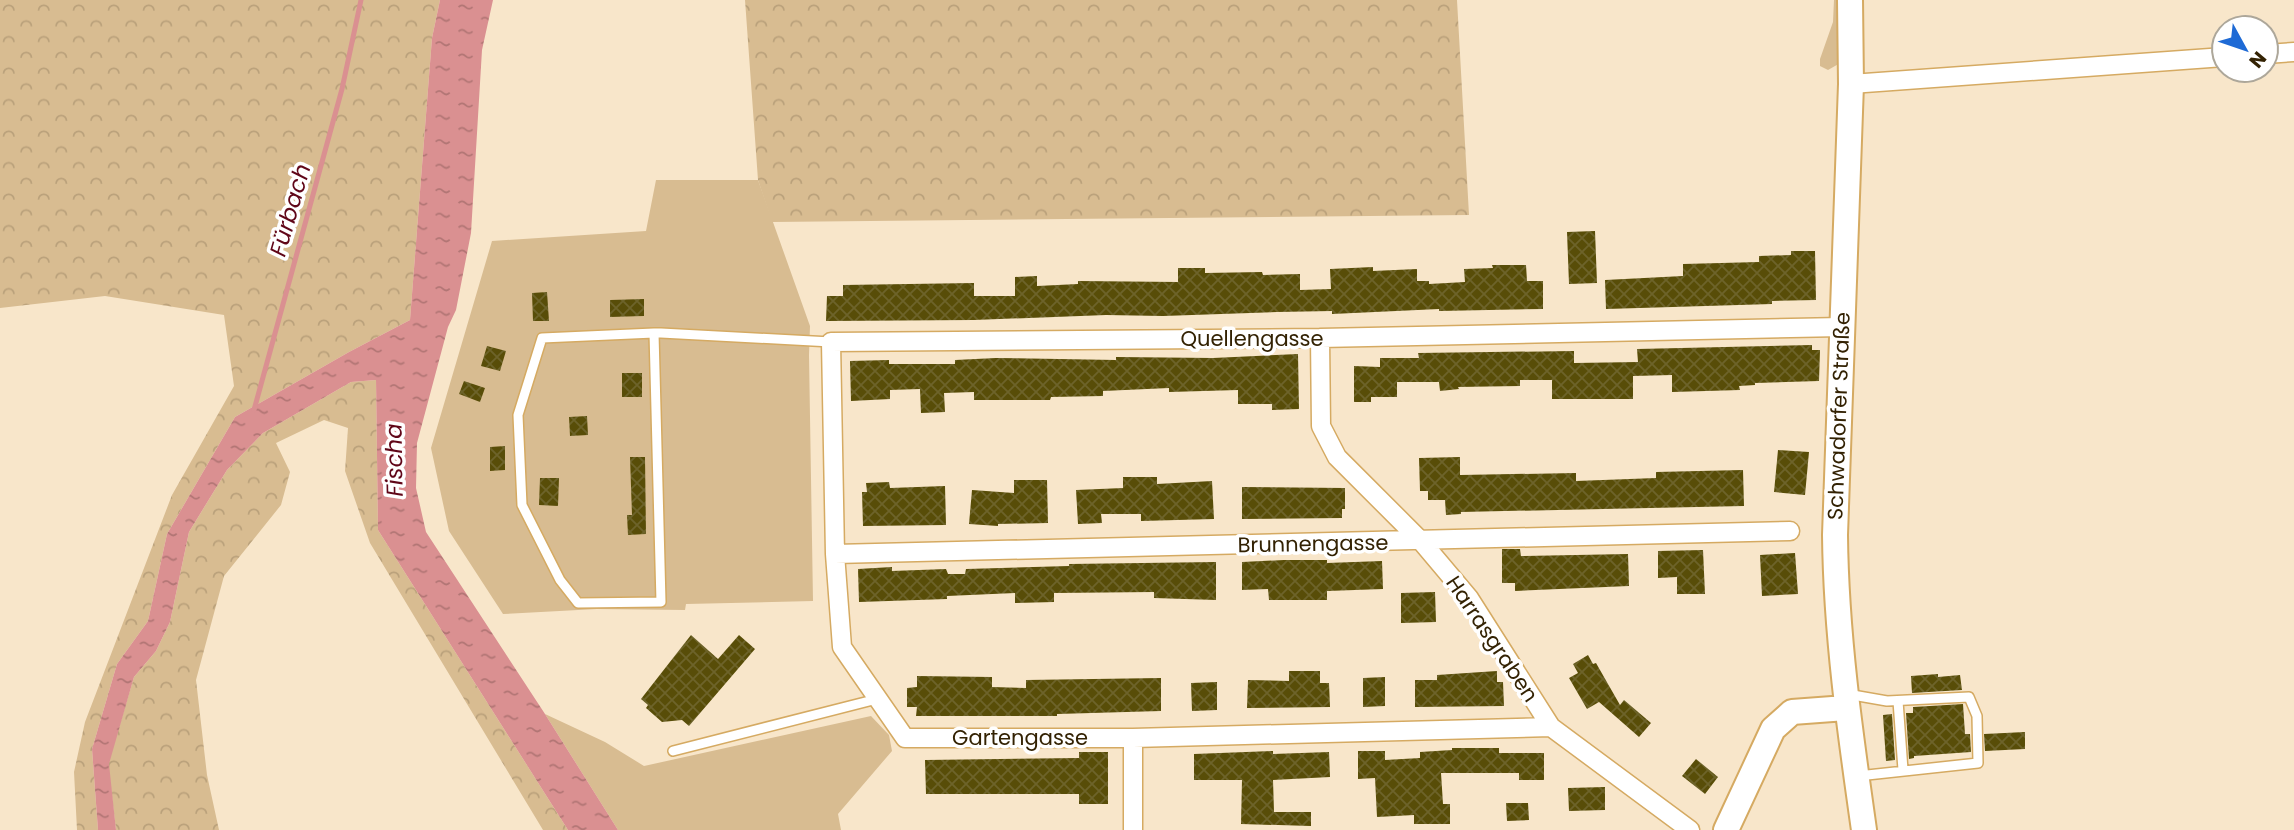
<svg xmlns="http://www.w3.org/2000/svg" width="2294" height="830" viewBox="0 0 2294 830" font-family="Poppins,sans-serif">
<defs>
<pattern id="forest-crowns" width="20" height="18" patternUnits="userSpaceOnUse" patternTransform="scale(1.75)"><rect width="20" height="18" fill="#d8bc91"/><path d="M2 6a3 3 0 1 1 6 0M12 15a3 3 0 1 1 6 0" fill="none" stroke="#baa17b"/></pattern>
<pattern id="water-ripples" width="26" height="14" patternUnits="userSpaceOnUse" patternTransform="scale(1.75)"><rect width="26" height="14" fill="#da9091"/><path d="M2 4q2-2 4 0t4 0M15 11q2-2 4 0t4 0" fill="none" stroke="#b17574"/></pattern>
<pattern id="building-cross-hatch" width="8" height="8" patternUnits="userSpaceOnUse" patternTransform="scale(1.75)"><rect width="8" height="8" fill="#584d08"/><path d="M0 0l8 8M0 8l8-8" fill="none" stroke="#6d632a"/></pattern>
</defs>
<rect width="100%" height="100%" fill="#f8e6ca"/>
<!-- green -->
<path fill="#d8bc91" d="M1834,0H1842V62L1828,70L1820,66V59L1833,22Z
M656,180H758L810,326L809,355L813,601L686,604L685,610L597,609L503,614L449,531L431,448L492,241L646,231Z
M545,714L605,742L644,766L871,716L889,735L892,751L838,814L841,830H618Z"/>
<!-- forest -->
<path fill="url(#forest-crowns)" d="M0,0H440L432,38L410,320L349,352L235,417L167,534L148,621L117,664L92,749L98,830H77L74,772L85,722L172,495L234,386L224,315L105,296L0,308Z
M745,0H1457L1469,215L772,222L758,180Z
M376,380L378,530L568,830H543L370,543L345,471L348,428L324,420L276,443L290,472L281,505L224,576L196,680L207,775L219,830H116L108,764L134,677L156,651L170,622L189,532L227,470L263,433L351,382Z"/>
<!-- water -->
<path fill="url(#water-ripples)" d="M440,0H493L482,50L471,233L456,310L448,327L417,443L416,488L426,532L545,714L618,830H568L378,530L376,380L351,382L263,433L227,470L189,532L170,622L156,651L134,677L109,764L116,830H98L92,749L117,664L148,621L167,534L235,417L349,352L410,320L432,38Z"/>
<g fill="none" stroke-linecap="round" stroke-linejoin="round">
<!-- stream -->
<path stroke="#da9091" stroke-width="5" d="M254,410L342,89L361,0"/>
</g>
<!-- building -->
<path fill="url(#building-cross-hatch)" d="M1595,231L1597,283L1569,284L1567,232Z
M1791,251H1815L1816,300L1772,301V304L1606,309L1605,280L1683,276V264L1759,262V256L1791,255Z
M1492,265H1526L1527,281H1543V309L1439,311V309L1332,314V311L1277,312L1163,316L1106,315L974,320L826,321L827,296H843V285L974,283V296H1015V277L1037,276V286L1078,284V281L1178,282V268H1205V273L1262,272L1263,275L1300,274V290L1331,289L1330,269L1373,267V271L1417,269V281H1429V284L1465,282L1464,269L1493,268Z
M547,292L549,321H533L532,293Z
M644,299V316L610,317V300Z
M1812,345V350H1820L1819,381L1755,383V385L1739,386L1740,390L1672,392V375L1633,376V399H1552V380H1520V386L1458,387L1459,389L1440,391L1439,382H1397V397H1371V402H1354V366L1380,367V358H1419L1418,353L1574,351V363L1638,362L1637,349Z
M487,346L506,351L500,371L481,366Z
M1298,354L1299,409L1272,410V404H1238V390L1169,392V388L1103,391V396L1051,397L1050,400H974V392L944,393L945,412L921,413L920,389L890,390V399L851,401L850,361L889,360V364H955V360L996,358L1116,360V357L1213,358Z
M622,373H642V397H622Z
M464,381L485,388L480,402L459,394Z
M587,416L588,435L570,436L569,417Z
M505,446V470L490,471V447Z
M1778,450L1809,452L1805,495L1774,492Z
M630,457H645L646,534L628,535L627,515H632Z
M1460,457V475L1576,473V481L1656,478V472L1743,470L1744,506L1461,512V514L1446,515L1445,500H1428V491H1420L1419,458Z
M1123,477H1157V484L1212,481L1214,519L1141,521V514H1101L1102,523L1078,524L1076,490L1123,488Z
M540,478H559L558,506L539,505Z
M1014,480H1047L1048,523L998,524V526L969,524L972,490L1014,493Z
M889,482L890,488L945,486L946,525L863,526L862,492H867L866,483Z
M1242,487L1345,488V509H1342V518L1242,519Z
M1502,549H1520L1521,556L1628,554L1629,586L1515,591V583H1502Z
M1703,550L1705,594H1677V577L1658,578V551Z
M1795,553L1798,594L1762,596L1760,555Z
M1284,560H1327V563L1382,561L1383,589L1327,591V600H1269L1268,589L1242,590V562Z
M1216,562V600L1154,598V592L1054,593V602L1015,603V593L947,596V599L859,602L858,569L892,567V571L946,569L948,574H965L966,569L1069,566V564Z
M1435,592L1436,622L1401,623V593Z
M691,635L718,659L739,635L755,649L689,726L682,720L662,722L646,708L648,705L641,699Z
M1588,655L1593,664L1596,663L1620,705L1624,700L1651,723L1639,737L1599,702L1587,709L1569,678L1578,673L1573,664Z
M1289,671H1320V683H1329L1330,707L1247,708L1248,680L1289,681Z
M1497,671V682H1503L1504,706L1415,707V680H1437V675Z
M1938,674V677L1960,675L1962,690L1912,693L1911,676Z
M917,676L992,677V687L1026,688V680L1161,678V711L1057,714V716H916L917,707H907V688L917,687Z
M1385,677V706L1363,707V678Z
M1217,682V710L1192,711L1191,683Z
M1963,704L1965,734H1970L1971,752L1914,756V758L1909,759L1906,713H1913V707Z
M1892,714L1895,760L1886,761L1883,715Z
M2025,732V749L1985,751L1984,734Z
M1452,748H1499V753H1544V780H1519V773H1441L1443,804H1450V824H1414V815L1377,817L1375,778L1358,779V751H1385V760L1420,758V752L1452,750Z
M1273,751V754L1329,752L1330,777L1273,780L1274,812H1311V826L1241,824L1242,780H1194V754Z
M1079,752H1108V804H1079V794H926L925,760L1079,758Z
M1696,759L1718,777L1705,794L1682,776Z
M1605,787V810L1569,811L1568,788Z
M1506,803H1528L1529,820L1507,821Z"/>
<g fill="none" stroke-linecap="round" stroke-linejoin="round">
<defs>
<path id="lane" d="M654,333L661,602L578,603L560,580L522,505L518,415L542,338L654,333H661L831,342
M1847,694L1887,701L1969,697L1977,716L1978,763L1858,776
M1898,701L1903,770
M673,751L877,699"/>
<path id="street" d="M2266,54L2294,52
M1851,84L2224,57
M1320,338L1321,426L1337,457L1421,541L1469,598L1551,727L1690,830
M835,554L1790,531
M1551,727L1133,738H905L842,647L835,554L831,342L1320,338L1842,327
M1133,738V830"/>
<path id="secondary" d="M1850,0L1851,84L1835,535C1836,634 1850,732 1864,830
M1726,830L1773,729L1792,712L1846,708"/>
</defs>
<!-- lane casing -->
<use href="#lane" stroke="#d5aa62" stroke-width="12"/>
<!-- street casing -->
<use href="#street" stroke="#d5aa62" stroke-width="21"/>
<!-- secondary casing -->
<use href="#secondary" stroke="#d5aa62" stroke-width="28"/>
<!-- lane -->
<use href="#lane" stroke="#fff" stroke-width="9"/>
<!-- street -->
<use href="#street" stroke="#fff" stroke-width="18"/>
<!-- secondary -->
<use href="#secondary" stroke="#fff" stroke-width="24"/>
</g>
<g text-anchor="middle" stroke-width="7" stroke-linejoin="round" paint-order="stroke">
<!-- street labels -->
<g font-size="21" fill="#332203" stroke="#fff">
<text x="1252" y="346">Quellengasse</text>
<text transform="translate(1839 416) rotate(-88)" y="7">Schwadorfer Straße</text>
<text transform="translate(1313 544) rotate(-1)" y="7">Brunnengasse</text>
<text transform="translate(1492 639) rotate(56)" y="7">Harrasgraben</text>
<text x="1020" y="745">Gartengasse</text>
</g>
<!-- water labels -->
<g font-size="23" font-style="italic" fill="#600618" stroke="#fff">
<text transform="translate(290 210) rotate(-74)" y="8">Fürbach</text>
<text transform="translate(394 460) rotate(-91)" y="8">Fischa</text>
</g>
</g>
<!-- north arrow -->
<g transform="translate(2245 49) rotate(130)"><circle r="33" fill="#ffffff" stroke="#ada79a" stroke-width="2"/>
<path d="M0-5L12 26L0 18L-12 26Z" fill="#1e6ad5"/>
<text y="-10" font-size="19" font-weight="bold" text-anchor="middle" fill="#332203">N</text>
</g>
</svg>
